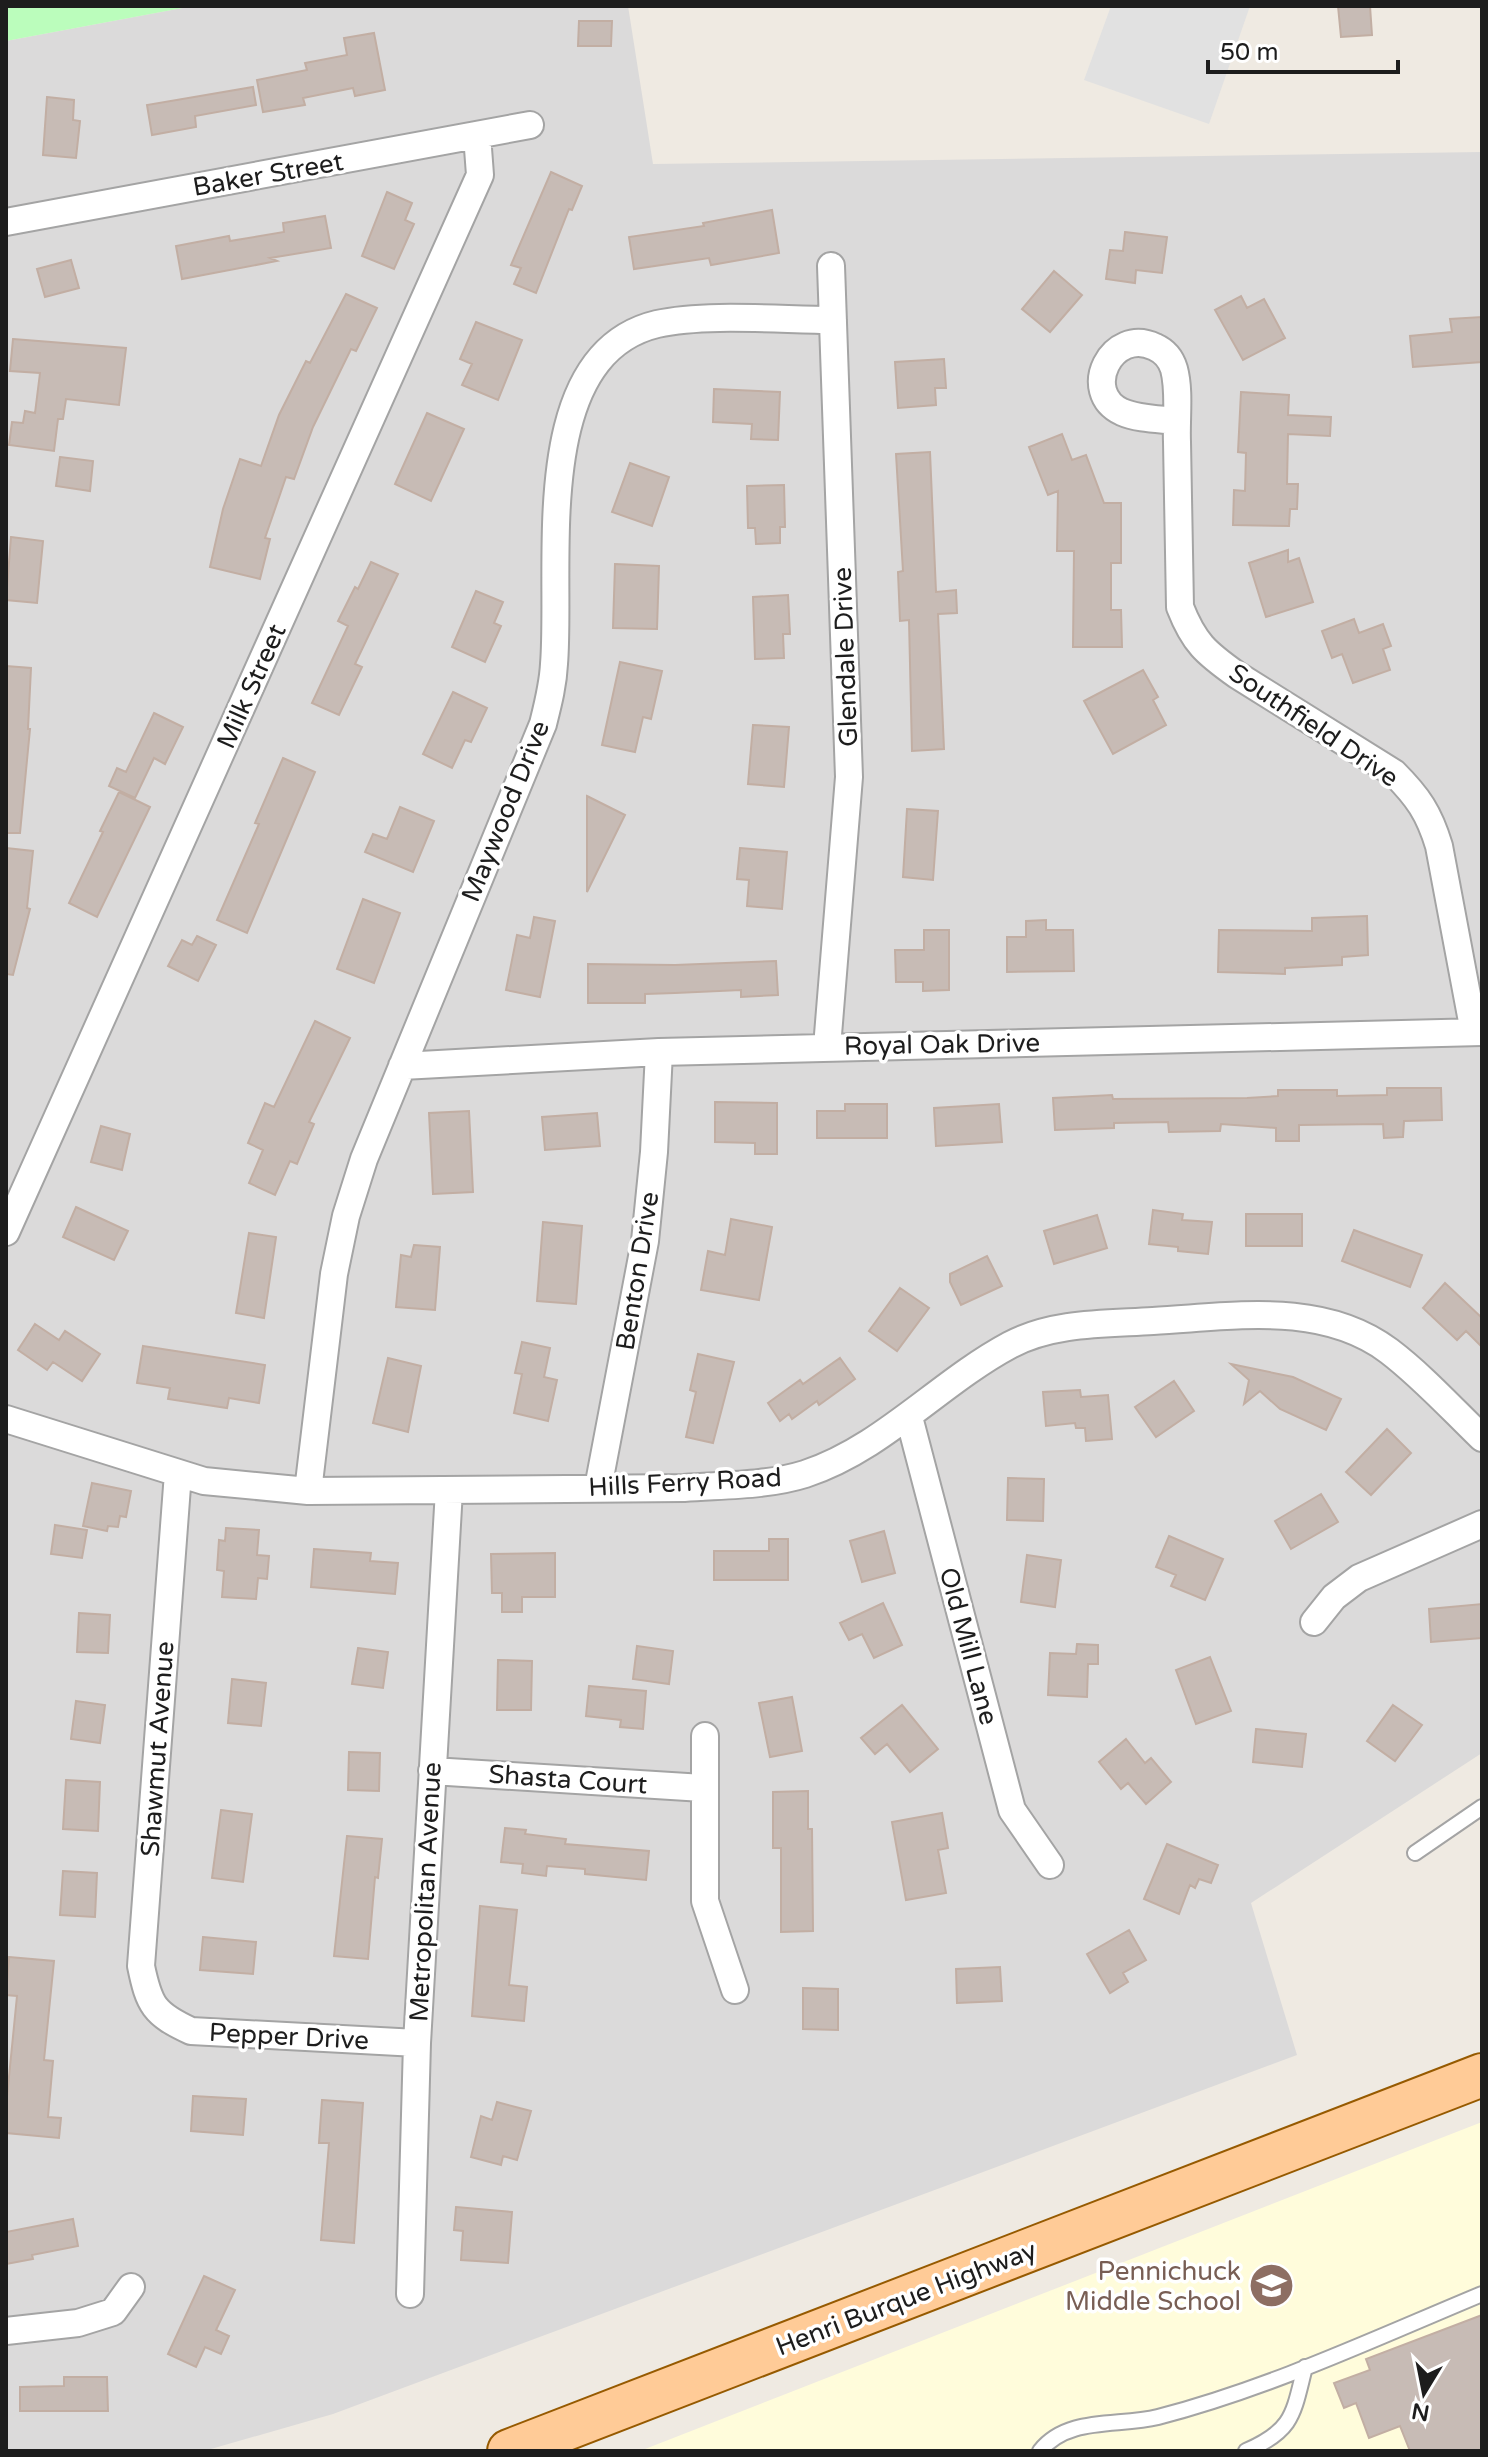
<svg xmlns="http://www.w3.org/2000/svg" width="1488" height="2457" viewBox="0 0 1488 2457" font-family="'Varela Round',sans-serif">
<rect width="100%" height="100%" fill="#efeae2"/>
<!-- residential -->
<path fill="#dbdada" d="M193,6H628L653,164L1482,152V1753L1251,1903L1297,2055L333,2414L204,2451H6V41Z"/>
<!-- education -->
<path fill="#fffcdb" d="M1482,2122V2451H640Z"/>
<!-- park -->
<path fill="#bbfdbc" d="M6,6H193L6,41Z"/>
<!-- parking -->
<path fill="#e1e1e1" d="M1111,6H1250L1209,124L1084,80Z"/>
<!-- building -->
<path fill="#c7bbb5" stroke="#c2aea3" stroke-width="2" d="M1338,6H1370L1372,35L1341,37Z
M579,21H612L611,46H578Z
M374,33L385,90L355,96L353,88L303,98L305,105L263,112L257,80L307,70L305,63L347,55L344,38Z
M253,87L256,105L195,116L196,127L152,135L147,105Z
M47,97L74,100L73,120L80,121L76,158L43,155Z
M551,172L582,186L572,210L569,209L536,293L514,284L521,268L511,265Z
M387,192L412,203L405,220L414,224L394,269L362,256Z
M772,210L779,253L711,265L709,258L634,269L629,237L704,226L703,223Z
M325,216L331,248L270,258L277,261L182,279L176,246L229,236L230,241L284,232L283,223Z
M1125,232L1167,237L1162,273L1136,270L1135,283L1106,279L1110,250L1123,251Z
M71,260L79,288L45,297L37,269Z
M1054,271L1082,295L1050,332L1022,309Z
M346,294L377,308L356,351L351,349L313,427L294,479L286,477L265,538L270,539L260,579L210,567L223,509L240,459L261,466L279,415L306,361L310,363Z
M1241,296L1247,308L1264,299L1285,338L1243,360L1215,310Z
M1482,317V362L1413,367L1410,336L1452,332L1450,319Z
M476,322L522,340L498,400L462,385L472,364L460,359Z
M13,339L126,348L119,405L66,399L63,419H58L54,451L9,445L12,422L23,423L25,411L35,413L40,373L10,371Z
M944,359L946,388H935L936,405L898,408L895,362Z
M714,389L780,392L778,440L751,439L752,424L713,422Z
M1241,392L1289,395L1288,415L1331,417L1330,436L1288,434L1287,484H1298L1297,509H1290L1289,526L1233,525L1234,490L1245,491L1246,453L1238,452Z
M427,413L464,429L431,501L395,484Z
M1062,434L1072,460L1086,455L1104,503H1121V563H1111V610H1121L1122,647H1073L1074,551H1057L1058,491L1048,495L1029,447Z
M930,452L936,592L956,590L957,613L938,614L944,749L912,751L909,620L900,621L898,572L903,571L896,454Z
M60,457L93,461L90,491L56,486Z
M630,463L669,477L652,526L612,512Z
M784,485L785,527H780V543L756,544L755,528H748L747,486Z
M11,537L43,541L37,603L6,600Z
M1288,550V562L1299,558L1313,602L1266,617L1249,563Z
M371,562L398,574L355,664L362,667L339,715L312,703L348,626L338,621L355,587L358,589Z
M615,564L659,566L657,629L613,628Z
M476,591L503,602L494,623L501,626L485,662L452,647Z
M788,595L790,634H783L784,658L755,659L753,597Z
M1354,619L1359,633L1383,624L1391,646L1383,649L1390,670L1353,683L1342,654L1332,658L1322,631Z
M620,662L662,671L651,719L643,717L635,752L602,745Z
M6,666L31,668L28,729H30L20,833H6Z
M1143,670L1158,697L1153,700L1166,725L1113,754L1084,701Z
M453,692L487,708L471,742L465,740L452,768L423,754Z
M154,713L183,727L165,764L154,758L135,798L109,786L117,768L126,772Z
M753,725L789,727L784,787L748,784Z
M283,758L315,772L247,933L217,920L259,824L255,823Z
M119,792L150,807L97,917L69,903L103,832L100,831Z
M587,796L625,815L587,892Z
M400,807L434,821L413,872L365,852L373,834L387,839Z
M907,809L938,811L933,880L903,877Z
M6,848L33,851L27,908L30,909L13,975L6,974Z
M740,848L787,852L782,909L747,906L749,880L737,879Z
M363,899L400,913L374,983L337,969Z
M1367,916L1368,955L1342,957V965L1285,968V974L1218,972L1219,930L1312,931V918Z
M534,917L555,921L540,997L506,990L517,935L530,938Z
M1046,920V930H1073L1074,971L1007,972V937H1026V921Z
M924,930H949V990L923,991V982H896L895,950H924Z
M197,936L216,945L198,981L168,966L182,940L192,945Z
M776,961L778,995L741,997V990L675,993L645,994V1003H588V964L675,965Z
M315,1021L350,1038L309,1122L314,1124L297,1164L290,1161L275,1195L249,1183L263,1150L248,1143L265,1103L274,1107Z
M1387,1088H1441L1442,1120L1404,1121L1403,1137L1384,1138L1383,1124L1299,1125V1141H1276V1128L1221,1124L1220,1131L1169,1132L1168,1122L1114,1123V1128L1055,1130L1053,1098L1112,1095L1113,1099L1247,1098L1278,1096V1090H1337V1096L1387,1095Z
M715,1102L777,1103V1154H755V1143L715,1142Z
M845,1104H887V1138H817V1111H845Z
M999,1104L1002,1142L936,1146L934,1108Z
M469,1111L473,1192L433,1194L429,1113Z
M597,1113L600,1146L545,1150L542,1117Z
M101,1126L130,1134L122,1170L91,1162Z
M76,1207L128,1231L114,1260L63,1237Z
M1153,1210L1183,1214L1182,1220L1212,1222L1208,1254L1178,1251V1247L1149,1244Z
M1246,1214H1302V1246H1246Z
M1097,1215L1107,1248L1054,1264L1044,1231Z
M731,1219L772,1227L759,1300L701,1290L708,1251L725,1255Z
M543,1222L582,1226L576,1304L537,1301Z
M1354,1230L1422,1255L1410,1287L1342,1261Z
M249,1233L276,1237L264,1318L236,1313Z
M414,1245L440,1247L435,1310L396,1307L401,1255L411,1257Z
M987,1256L1002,1286L961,1305L950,1282V1274Z
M1445,1283L1482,1318V1347L1466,1331L1457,1340L1423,1308Z
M900,1288L929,1308L897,1351L869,1331Z
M35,1324L59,1340L65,1331L100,1354L82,1381L53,1362L47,1370L18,1350Z
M522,1342L550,1348L544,1377L557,1380L548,1421L514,1413L522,1374L515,1373Z
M143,1346L265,1365L259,1403L229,1398L227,1408L168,1399L170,1388L137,1383Z
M698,1354L734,1362L713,1443L686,1437L696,1392L690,1390Z
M388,1358L421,1366L408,1432L373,1423Z
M840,1358L855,1379L819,1405L817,1401L792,1419L789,1414L780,1421L768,1403L800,1380L803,1384Z
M1231,1364L1293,1377L1341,1399L1326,1430L1280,1409L1260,1391L1244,1404L1249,1380Z
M1174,1381L1194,1411L1156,1437L1135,1407Z
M1080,1390L1081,1397L1108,1395L1112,1439L1086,1441L1085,1428H1076L1075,1423L1046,1426L1043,1392Z
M1387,1429L1411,1453L1371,1495L1346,1472Z
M1008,1478L1044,1479L1043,1521L1007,1520Z
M92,1483L131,1491L126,1517L120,1516L118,1527L108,1526L107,1531L83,1526Z
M1321,1494L1338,1522L1291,1549L1275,1521Z
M55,1525L87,1530L82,1558L51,1554Z
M226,1528L259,1530L257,1555L269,1556L267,1579L258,1578L256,1599L222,1597L224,1571L217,1570L219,1540L225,1541Z
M884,1531L895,1573L862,1582L850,1541Z
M1169,1536L1223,1559L1205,1600L1171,1586L1176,1575L1156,1567Z
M769,1539H788V1580H714V1551H769Z
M314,1549L371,1553L370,1561L398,1563L395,1594L311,1587Z
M555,1553V1597H522V1612H502V1593H492L491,1554Z
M1027,1555L1061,1560L1055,1607L1021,1602Z
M883,1603L902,1645L874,1658L862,1634L849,1640L840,1623Z
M1482,1604V1638L1431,1642L1429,1609Z
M79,1613L110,1615L108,1653L77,1652Z
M1077,1644L1098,1645V1664H1088L1087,1697L1048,1695L1050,1653L1076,1654Z
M637,1646L673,1651L669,1684L633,1679Z
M358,1648L388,1652L383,1688L352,1684Z
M1210,1657L1231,1711L1196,1724L1176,1670Z
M498,1660L532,1661L531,1710H497Z
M232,1679L266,1683L261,1726L228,1723Z
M589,1686L646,1691L643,1729L620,1727L621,1720L586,1716Z
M792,1697L802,1751L770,1757L759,1703Z
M76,1701L105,1705L100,1743L71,1739Z
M902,1705L938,1749L910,1772L887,1744L875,1754L861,1738Z
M1393,1705L1422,1725L1395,1761L1367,1741Z
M1256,1729L1306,1734L1302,1767L1253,1762Z
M1126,1739L1145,1763L1151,1758L1171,1782L1146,1804L1128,1783L1121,1789L1099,1762Z
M349,1752L380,1753L379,1791L348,1790Z
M66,1780L100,1782L98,1831L63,1829Z
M808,1791V1829H812L813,1931L781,1932V1848H773V1792Z
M221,1810L252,1814L243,1882L212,1878Z
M942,1813L948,1848L938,1850L946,1893L906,1900L892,1822Z
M505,1828L526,1830L525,1834L566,1839L565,1844L649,1851L646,1880L585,1874V1869L547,1866L546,1876L522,1873L523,1864L501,1862Z
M347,1836L382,1839L378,1878L375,1877L368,1959L334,1956Z
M1167,1844L1218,1865L1211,1883L1199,1879L1195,1888L1190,1885L1179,1914L1144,1899Z
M63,1871L97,1873L95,1917L60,1915Z
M480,1906L517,1910L509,1985L527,1987L524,2021L472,2016Z
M1129,1930L1146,1960L1123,1973L1128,1982L1110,1993L1087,1954Z
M203,1937L256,1942L253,1974L200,1970Z
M9,1957L54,1961L44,2060L53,2061L48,2117L61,2118L59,2138L6,2133V2107L17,1996L6,1995Z
M1000,1967L1002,2001L957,2003L956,1969Z
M803,1988L838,1989V2030L803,2029Z
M193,2096L246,2099L243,2135L191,2131Z
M322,2100L363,2103L354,2243L321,2240L329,2143H319Z
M497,2102L531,2111L517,2160L503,2156L501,2165L471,2157L481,2116L492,2120Z
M456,2207L512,2212L508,2263L461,2260L463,2231L454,2230Z
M73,2219L78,2246L32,2255L33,2259L6,2264V2232Z
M204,2276L235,2290L216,2330L229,2336L221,2354L205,2347L196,2367L168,2354Z
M1482,2315V2451H1410L1400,2426L1369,2438L1356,2403L1344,2408L1334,2383L1370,2370L1366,2359Z
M64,2377H107L108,2411H20V2387L64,2386Z"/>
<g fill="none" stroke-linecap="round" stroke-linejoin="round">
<defs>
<path id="lane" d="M1415,1853L1482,1807
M1040,2451C1068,2416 1118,2427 1158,2417C1270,2388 1376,2338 1482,2294
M1246,2451C1294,2430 1293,2414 1305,2367"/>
<path id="street" d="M6,222L530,125
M1176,421C1159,419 1138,419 1122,412C1079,392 1112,326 1155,347C1164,351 1171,359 1174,369C1180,391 1176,419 1177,442C1178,497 1179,552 1180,607C1194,643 1206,653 1237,675L1394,773C1418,797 1429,813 1439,846L1474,1032
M827,1047L849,777L831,266
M402,1066L659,1052L1482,1032
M6,1232L480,175L477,135
M909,1417L1012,1810L1050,1865
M6,1419L204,1481L308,1491L684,1488C723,1485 767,1486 805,1474C882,1449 939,1383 1010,1345C1053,1322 1106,1324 1153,1321C1231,1317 1321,1300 1389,1351C1422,1376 1452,1409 1482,1438
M178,1473L141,1966C149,2005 154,2014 191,2031L417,2043
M598,1488L645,1241L654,1152L659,1052
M308,1491L334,1274L346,1216L364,1159L543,724C548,704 553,685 554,664C562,566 528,355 657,324C706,313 782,320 833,320
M1314,1622L1334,1597L1359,1578L1482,1524
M705,1736V1901L735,1990
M432,1771L703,1788
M410,2294L417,2043L449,1490
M6,2331L78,2323L113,2312L131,2287"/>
<path id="primary" d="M509,2451L1482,2075"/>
</defs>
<!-- lane casing -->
<use href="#lane" stroke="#a4a4a4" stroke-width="18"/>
<!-- street casing -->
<use href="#street" stroke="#a4a4a4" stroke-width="30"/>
<!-- primary casing -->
<use href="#primary" stroke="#965a00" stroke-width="46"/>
<!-- lane -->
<use href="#lane" stroke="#fff" stroke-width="14"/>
<!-- street -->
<use href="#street" stroke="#fff" stroke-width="26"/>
<!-- primary -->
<use href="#primary" stroke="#ffcb97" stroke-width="42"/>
</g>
<!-- icons -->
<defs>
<symbol id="school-disc" viewBox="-11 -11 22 22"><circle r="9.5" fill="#8d6e63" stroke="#fff"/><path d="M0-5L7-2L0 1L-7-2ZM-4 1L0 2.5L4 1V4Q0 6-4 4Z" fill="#fff"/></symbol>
</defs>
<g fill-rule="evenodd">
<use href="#school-disc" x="1246" y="2260" width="51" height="51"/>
</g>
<g text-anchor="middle" stroke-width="7" stroke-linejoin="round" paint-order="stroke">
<!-- street labels -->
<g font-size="26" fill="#1d1d1d" stroke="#fff">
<text transform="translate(268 174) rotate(-10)" y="9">Baker Street</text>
<text transform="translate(845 657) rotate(-92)" y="9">Glendale Drive</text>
<text transform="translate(251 686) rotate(-66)" y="9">Milk Street</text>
<text transform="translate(1314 725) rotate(34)" y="9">Southfield Drive</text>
<text transform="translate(505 811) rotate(-68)" y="9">Maywood Drive</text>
<text transform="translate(942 1044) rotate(-1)" y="9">Royal Oak Drive</text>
<text transform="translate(637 1271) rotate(-81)" y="9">Benton Drive</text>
<text transform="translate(685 1482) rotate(-3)" y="9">Hills Ferry Road</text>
<text transform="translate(969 1646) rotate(75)" y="9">Old Mill Lane</text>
<text transform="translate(157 1749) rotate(-86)" y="9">Shawmut Avenue</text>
<text transform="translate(568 1779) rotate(4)" y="9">Shasta Court</text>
<text transform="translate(425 1892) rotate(-87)" y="9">Metropolitan Avenue</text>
<text transform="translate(289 2036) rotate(3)" y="9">Pepper Drive</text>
<text transform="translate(906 2298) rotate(-21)" y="9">Henri Burque Highway</text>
</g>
<!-- education labels -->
<g font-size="26" fill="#785e54" stroke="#fff" text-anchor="end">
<text x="1241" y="2280">Pennichuck<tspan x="1241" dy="30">Middle School</tspan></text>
</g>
</g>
<!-- border -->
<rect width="1488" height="2457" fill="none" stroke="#1d1d1d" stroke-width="16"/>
<!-- north arrow -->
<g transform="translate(1424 2393) rotate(190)" stroke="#ffffff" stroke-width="6" paint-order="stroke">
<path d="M0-6L14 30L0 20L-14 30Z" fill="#1d1d1d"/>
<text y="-12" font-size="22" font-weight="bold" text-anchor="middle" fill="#1d1d1d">N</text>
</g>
<!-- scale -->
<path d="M1208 60v12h190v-12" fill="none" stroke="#1d1d1d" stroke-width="4"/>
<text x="1220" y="60" font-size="24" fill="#1d1d1d" stroke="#ffffff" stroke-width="6" paint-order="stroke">50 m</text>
</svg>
